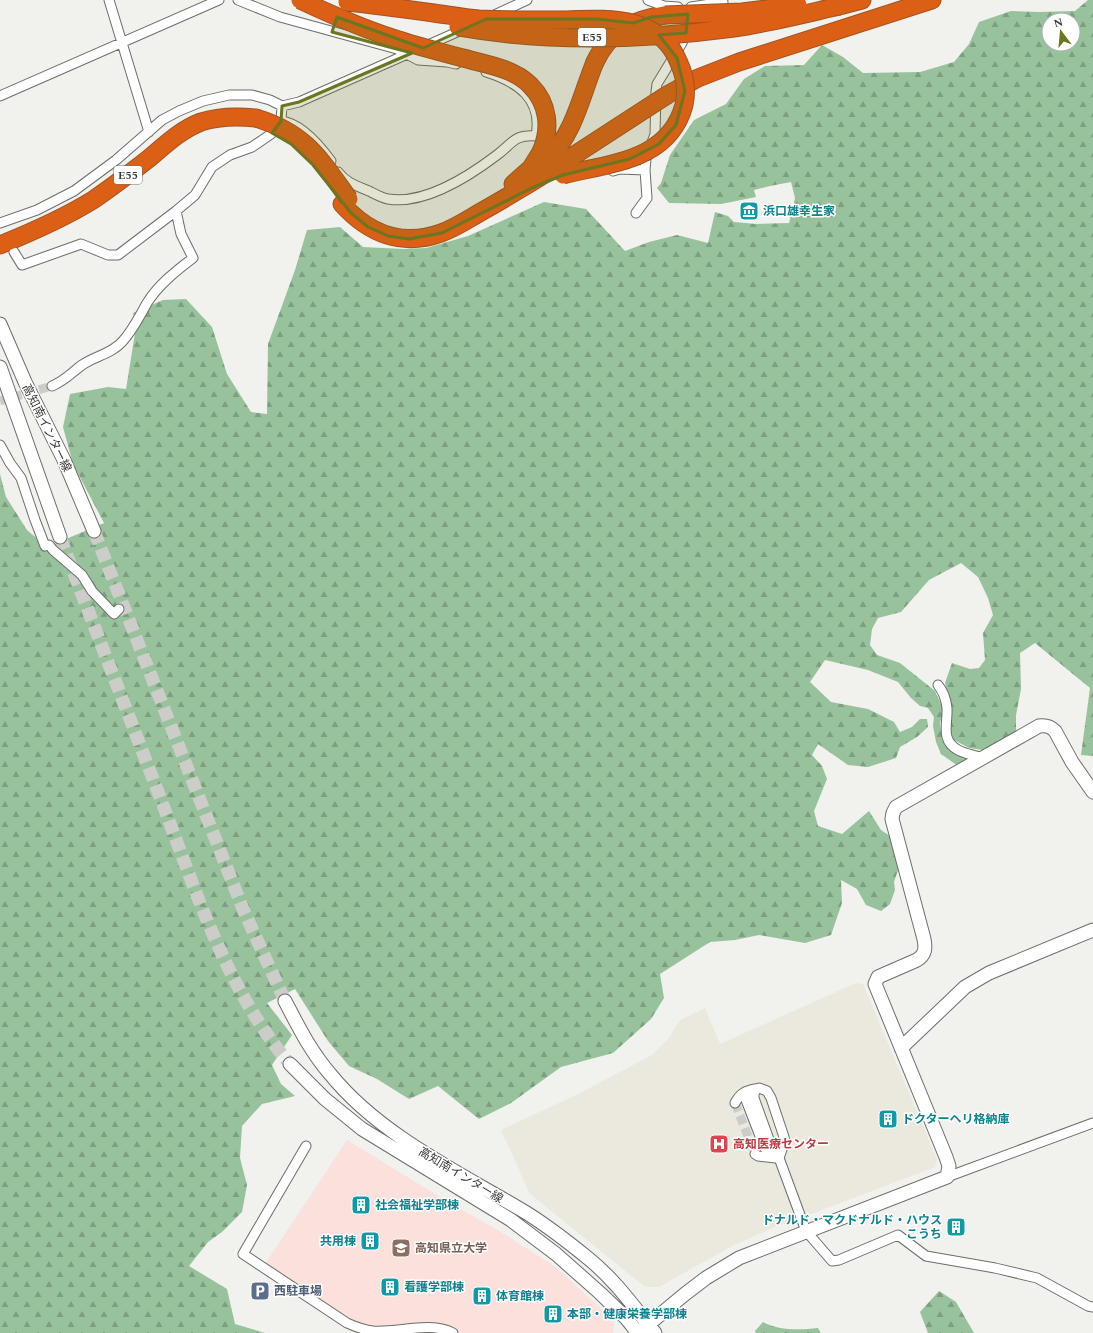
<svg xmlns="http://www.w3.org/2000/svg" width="1093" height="1333" viewBox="0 0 1093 1333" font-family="Spectral,'Noto Sans JP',serif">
<defs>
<pattern id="forest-firs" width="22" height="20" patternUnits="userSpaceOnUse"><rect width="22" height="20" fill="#98c29c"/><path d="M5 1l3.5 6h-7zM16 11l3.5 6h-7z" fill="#7d9f80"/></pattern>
</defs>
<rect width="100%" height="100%" fill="#f1f1ee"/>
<!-- education -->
<path fill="#fbe0dc" d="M347,1140L440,1197L501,1232L557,1268L614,1321L613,1333H460L455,1330L373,1328L356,1324L265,1264Z"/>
<!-- built -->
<path fill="#ebe9de" d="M856,983L863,984L937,1159L935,1167L822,1210L777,1226L732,1246L659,1287H645L530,1194L501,1130L578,1094L652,1055L668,1039L680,1020L705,1008L720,1044Z"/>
<!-- forest -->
<path fill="url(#forest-firs)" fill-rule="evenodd" d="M1088,0H1093V756L1081,755L1090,688L1035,643L1020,653L1021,689L1016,715V735L989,751L969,748L954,740L949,727L952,708L945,683L952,663L970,669L979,668L985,660L983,633L993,615L988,598L978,577L961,563L929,580L901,612L878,618L872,629L870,645L877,655L900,663L935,691L942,706V716L940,723L942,740L948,748L970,759L958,766L941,754L936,742L933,726L934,717L928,708L920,706L911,698L898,682L868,670L825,660L810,682L831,702L868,709L894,722L900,732L912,727L920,719H927L928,727L917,737L900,747L896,758L868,767L848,765L818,744L812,755L822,766L827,779L814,811L818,826L842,834L869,811L881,830L890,836L899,867L894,882L895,890L890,904L881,911L866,905L857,889L841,880L842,903L831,935L805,943L759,935L735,940L710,942L660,974L664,998L651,1019L613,1053L561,1067L511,1103L479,1119L438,1086L409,1099L377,1079L349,1066L328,1041L295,989L267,1003L292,1035L272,1065L281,1084L295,1096L262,1104L242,1126L240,1158L247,1185L242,1212L222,1232L208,1242L189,1266L227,1289L235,1324L265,1333H0V474L6,497L27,530L47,547L104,523L73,464L63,427L70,394L108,387L126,389L136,327L133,313L163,300L186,299L212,327L227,374L251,412L267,414L268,344L295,270L307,230L340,227L363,247L403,249L426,248L468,236L544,202L586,209L625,251L649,242L677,235L708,243L715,212L728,216L734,222L756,224L789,223L795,198L791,182L770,186L754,190L756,197L721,204L669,203L657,188L661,183L670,155L694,120L726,104L744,79L765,66L804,65L822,45L843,57L863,73L920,72L954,62L969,44L979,22L1011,11L1039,12L1075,11ZM1049,20H1073V44H1049Z
M939,1291L956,1302L974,1333H928L920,1312Z
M763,1322C779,1331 800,1330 818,1328L821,1333H756L755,1331Z"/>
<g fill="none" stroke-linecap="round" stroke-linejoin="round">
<!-- street-tunnel -->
<path stroke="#ccccc9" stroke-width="9" stroke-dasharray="9 4.5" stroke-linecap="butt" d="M0,401L52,386
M735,1103L755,1154"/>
<!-- secondary-tunnel -->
<path stroke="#ccccc9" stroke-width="13" stroke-dasharray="13 6" stroke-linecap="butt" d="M94,531L243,909L285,1001
M60,537C95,629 131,721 166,813C199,900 229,993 290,1064"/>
<defs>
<path id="street" d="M109,0L149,132
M238,0L280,17L397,49L418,60L447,62L456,64
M648,0L664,6L678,7
M691,7L723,2
M492,16L527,0
M486,72C518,82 543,99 536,136L547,140
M0,96L219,0
M281,121C300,123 320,146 331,161
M645,170L646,159L655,134L656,92L657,84L682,43L686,32L689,11
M613,171L620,169L645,170L647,198L636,213
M338,172C346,183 357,186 369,191C375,194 382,198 388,199C425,205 468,177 497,155C512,144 514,134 536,136
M0,223L37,210L74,191L116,160L162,120L179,111L203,101L229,95H252L270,100L282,106L299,102L464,29
M14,252L22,265L81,244L108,255H118L176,211L195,195L212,167L230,155L252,147L271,134L281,121L282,106
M52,386C66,380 71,373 82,365C95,356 111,354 122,342C133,330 139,317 147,303C158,285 176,271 193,258L181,234L176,211
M0,445L10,463L21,478L35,520L45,546L49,545L53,550L82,575L92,591L114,614L119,609
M938,685C943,691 946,699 947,708C948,724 940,740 958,750C965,754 975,755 982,758
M756,1089L754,1094V1098L771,1145L779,1158L806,1231L832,1261L839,1260L898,1235L926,1256L995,1268L1037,1278L1088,1306L1093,1307
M747,1091L746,1096V1100L763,1144L766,1150L778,1158
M735,1103C741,1091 747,1091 759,1088L767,1091L771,1098L784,1137L785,1141L779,1158
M306,1146L243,1254L347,1323C356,1327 364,1330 373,1331C398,1333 431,1321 453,1333
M755,1154L758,1156L776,1158
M947,1177L1093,1123"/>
<path id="secondary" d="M0,324L25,382L64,460L94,531
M0,367L60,537
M285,1001C299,1028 311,1052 331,1075C379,1134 456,1171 520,1209C544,1223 567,1241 589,1259C615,1280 634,1307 655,1333
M901,1048L965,987L989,973L1093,930
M290,1064L325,1099L362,1129L511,1220L556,1254L600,1293L626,1318L638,1333
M638,1333L685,1294L706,1278L739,1258L947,1177L949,1166L946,1157L875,984L878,977L917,960C925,955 926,949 924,939L892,819L893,813L896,807L1039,726C1046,725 1050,726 1055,731L1072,762L1093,792"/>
<path id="highway" d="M839,6L862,0
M595,62C610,31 631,20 665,15
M667,95L698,78L739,62L932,0
M513,184L531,168L541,152
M342,204C369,234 402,247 441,233C455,228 467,220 479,213C504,199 529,184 553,169
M0,245C32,232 64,218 93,200C112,187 129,174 147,160C164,146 180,130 201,122C219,116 237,116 256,118"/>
</defs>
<!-- street casing -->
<use href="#street" stroke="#6d6d6a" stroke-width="11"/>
<!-- secondary casing -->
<use href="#secondary" stroke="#6d6d6a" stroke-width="15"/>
<!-- highway casing -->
<use href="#highway" stroke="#a25221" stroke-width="19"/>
<!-- street -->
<use href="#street" stroke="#fff" stroke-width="9"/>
<!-- secondary -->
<use href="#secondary" stroke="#fff" stroke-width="13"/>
<!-- highway -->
<use href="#highway" stroke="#db6015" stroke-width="17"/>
<defs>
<path id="highway-bridge" d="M300,0C332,15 365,30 399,40C420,47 441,52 463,58C485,64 513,68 530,85C549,104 551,129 541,152
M347,2C376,5 405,9 434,13C449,15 464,18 479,19C505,20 532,20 558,20C603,19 659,12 679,63C685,76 687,91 684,105C669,161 610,163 563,175
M665,15L742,12L798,5
M458,27C548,43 643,40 734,28C769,23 804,14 839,6
M256,118C306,133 320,159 349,199
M549,158C575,131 581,96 595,62
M553,169L667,95"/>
</defs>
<!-- highway-bridge casing -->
<use href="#highway-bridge" stroke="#a25221" stroke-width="19" stroke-linecap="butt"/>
<!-- highway-bridge -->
<use href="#highway-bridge" stroke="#db6015" stroke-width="17"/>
</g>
<!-- marked area -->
<path fill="#6c751f" fill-opacity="0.2" stroke="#6c751f" stroke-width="3" stroke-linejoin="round" d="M688,14L686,33L659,35L677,58L685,91L676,125L659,144L630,159L563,175L534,187L442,233L409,239L388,236L368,227L351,213L313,165L291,144L272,133L281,121L282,106L299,102L412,53L332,32L337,17L423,48L486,19H597L633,23L651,17Z"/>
<!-- icons -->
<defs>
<symbol id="museum-square" viewBox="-11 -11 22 22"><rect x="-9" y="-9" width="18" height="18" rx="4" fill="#0f9aa8" stroke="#fff"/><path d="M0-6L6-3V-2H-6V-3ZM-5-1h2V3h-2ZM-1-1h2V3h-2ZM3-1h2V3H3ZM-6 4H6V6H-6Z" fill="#fff"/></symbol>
<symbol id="building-square" viewBox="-11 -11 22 22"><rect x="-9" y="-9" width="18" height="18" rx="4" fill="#0f9aa8" stroke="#fff"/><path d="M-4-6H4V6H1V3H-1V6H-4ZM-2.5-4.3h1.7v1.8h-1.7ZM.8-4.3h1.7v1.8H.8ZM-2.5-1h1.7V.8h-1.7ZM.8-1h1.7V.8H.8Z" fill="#fff"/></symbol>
<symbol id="hospital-square" viewBox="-11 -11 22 22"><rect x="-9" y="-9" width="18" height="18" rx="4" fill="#e0444e" stroke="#fff"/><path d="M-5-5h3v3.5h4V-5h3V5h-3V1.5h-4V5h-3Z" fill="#fff"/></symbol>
<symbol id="university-square" viewBox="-11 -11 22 22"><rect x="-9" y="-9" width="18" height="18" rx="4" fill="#8d6e63" stroke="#fff"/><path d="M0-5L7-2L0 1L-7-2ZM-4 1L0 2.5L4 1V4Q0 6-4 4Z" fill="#fff"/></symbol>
<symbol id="parking-square" viewBox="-11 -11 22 22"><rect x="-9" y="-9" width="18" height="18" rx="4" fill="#5c6f8a" stroke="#fff"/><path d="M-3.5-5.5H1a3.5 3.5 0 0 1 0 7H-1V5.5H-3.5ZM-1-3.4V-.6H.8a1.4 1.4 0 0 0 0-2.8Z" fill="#fff"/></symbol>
</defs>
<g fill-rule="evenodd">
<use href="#museum-square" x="738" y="200" width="22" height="22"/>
<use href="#building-square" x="877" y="1108" width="22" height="22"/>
<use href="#hospital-square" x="708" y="1133" width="22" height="22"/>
<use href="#building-square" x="350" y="1194" width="22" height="22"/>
<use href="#building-square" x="945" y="1216" width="22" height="22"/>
<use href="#building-square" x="359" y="1230" width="22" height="22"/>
<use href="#university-square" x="390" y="1237" width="22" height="22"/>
<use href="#building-square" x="379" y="1276" width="22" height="22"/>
<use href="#parking-square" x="249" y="1280" width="22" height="22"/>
<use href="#building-square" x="471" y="1285" width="22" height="22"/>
<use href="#building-square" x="542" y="1303" width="22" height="22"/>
</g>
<g text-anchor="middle" stroke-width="3" stroke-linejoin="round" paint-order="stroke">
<!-- shield labels -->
<g fill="#fff" stroke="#747473" stroke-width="1">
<rect x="578" y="28" width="28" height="18" rx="3"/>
<rect x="114" y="166" width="28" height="18" rx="3"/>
</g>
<g font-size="11" font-weight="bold" fill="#383837">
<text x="592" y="41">E55</text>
<text x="128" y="179">E55</text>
</g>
<!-- culture labels -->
<g font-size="12" font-weight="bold" fill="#0d838f" stroke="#fff" text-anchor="start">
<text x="763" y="215">浜口雄幸生家</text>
<text x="902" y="1123">ドクターヘリ格納庫</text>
<text x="375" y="1209">社会福祉学部棟</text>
<text x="942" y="1224" text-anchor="end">ドナルド・マクドナルド・ハウス<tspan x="942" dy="14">こうち</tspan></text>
<text x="356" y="1245" text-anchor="end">共用棟</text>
<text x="404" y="1291">看護学部棟</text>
<text x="496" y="1300">体育館棟</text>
<text x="567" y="1318">本部・健康栄養学部棟</text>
</g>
<!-- street labels -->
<g font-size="12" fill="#383837" stroke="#fff">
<text transform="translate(47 428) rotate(64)" y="4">高知南インター線</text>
<text transform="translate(461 1175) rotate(31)" y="4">高知南インター線</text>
</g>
<!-- health labels -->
<g font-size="12" font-weight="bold" fill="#be3a42" stroke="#fff" text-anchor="start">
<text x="733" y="1148">高知医療センター</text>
</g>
<!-- education labels -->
<g font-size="12" font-weight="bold" fill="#785e54" stroke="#fff" text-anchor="start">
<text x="415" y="1252">高知県立大学</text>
</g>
<!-- service labels -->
<g font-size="12" font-weight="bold" fill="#4e5e75" stroke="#fff" text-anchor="start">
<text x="274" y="1295">西駐車場</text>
</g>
</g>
<!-- north arrow -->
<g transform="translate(1061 32) rotate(344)"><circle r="19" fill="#ffffff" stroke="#afafaf"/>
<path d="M0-3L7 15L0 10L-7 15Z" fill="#6c751f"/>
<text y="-6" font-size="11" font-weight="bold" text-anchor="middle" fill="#383837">N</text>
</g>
</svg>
